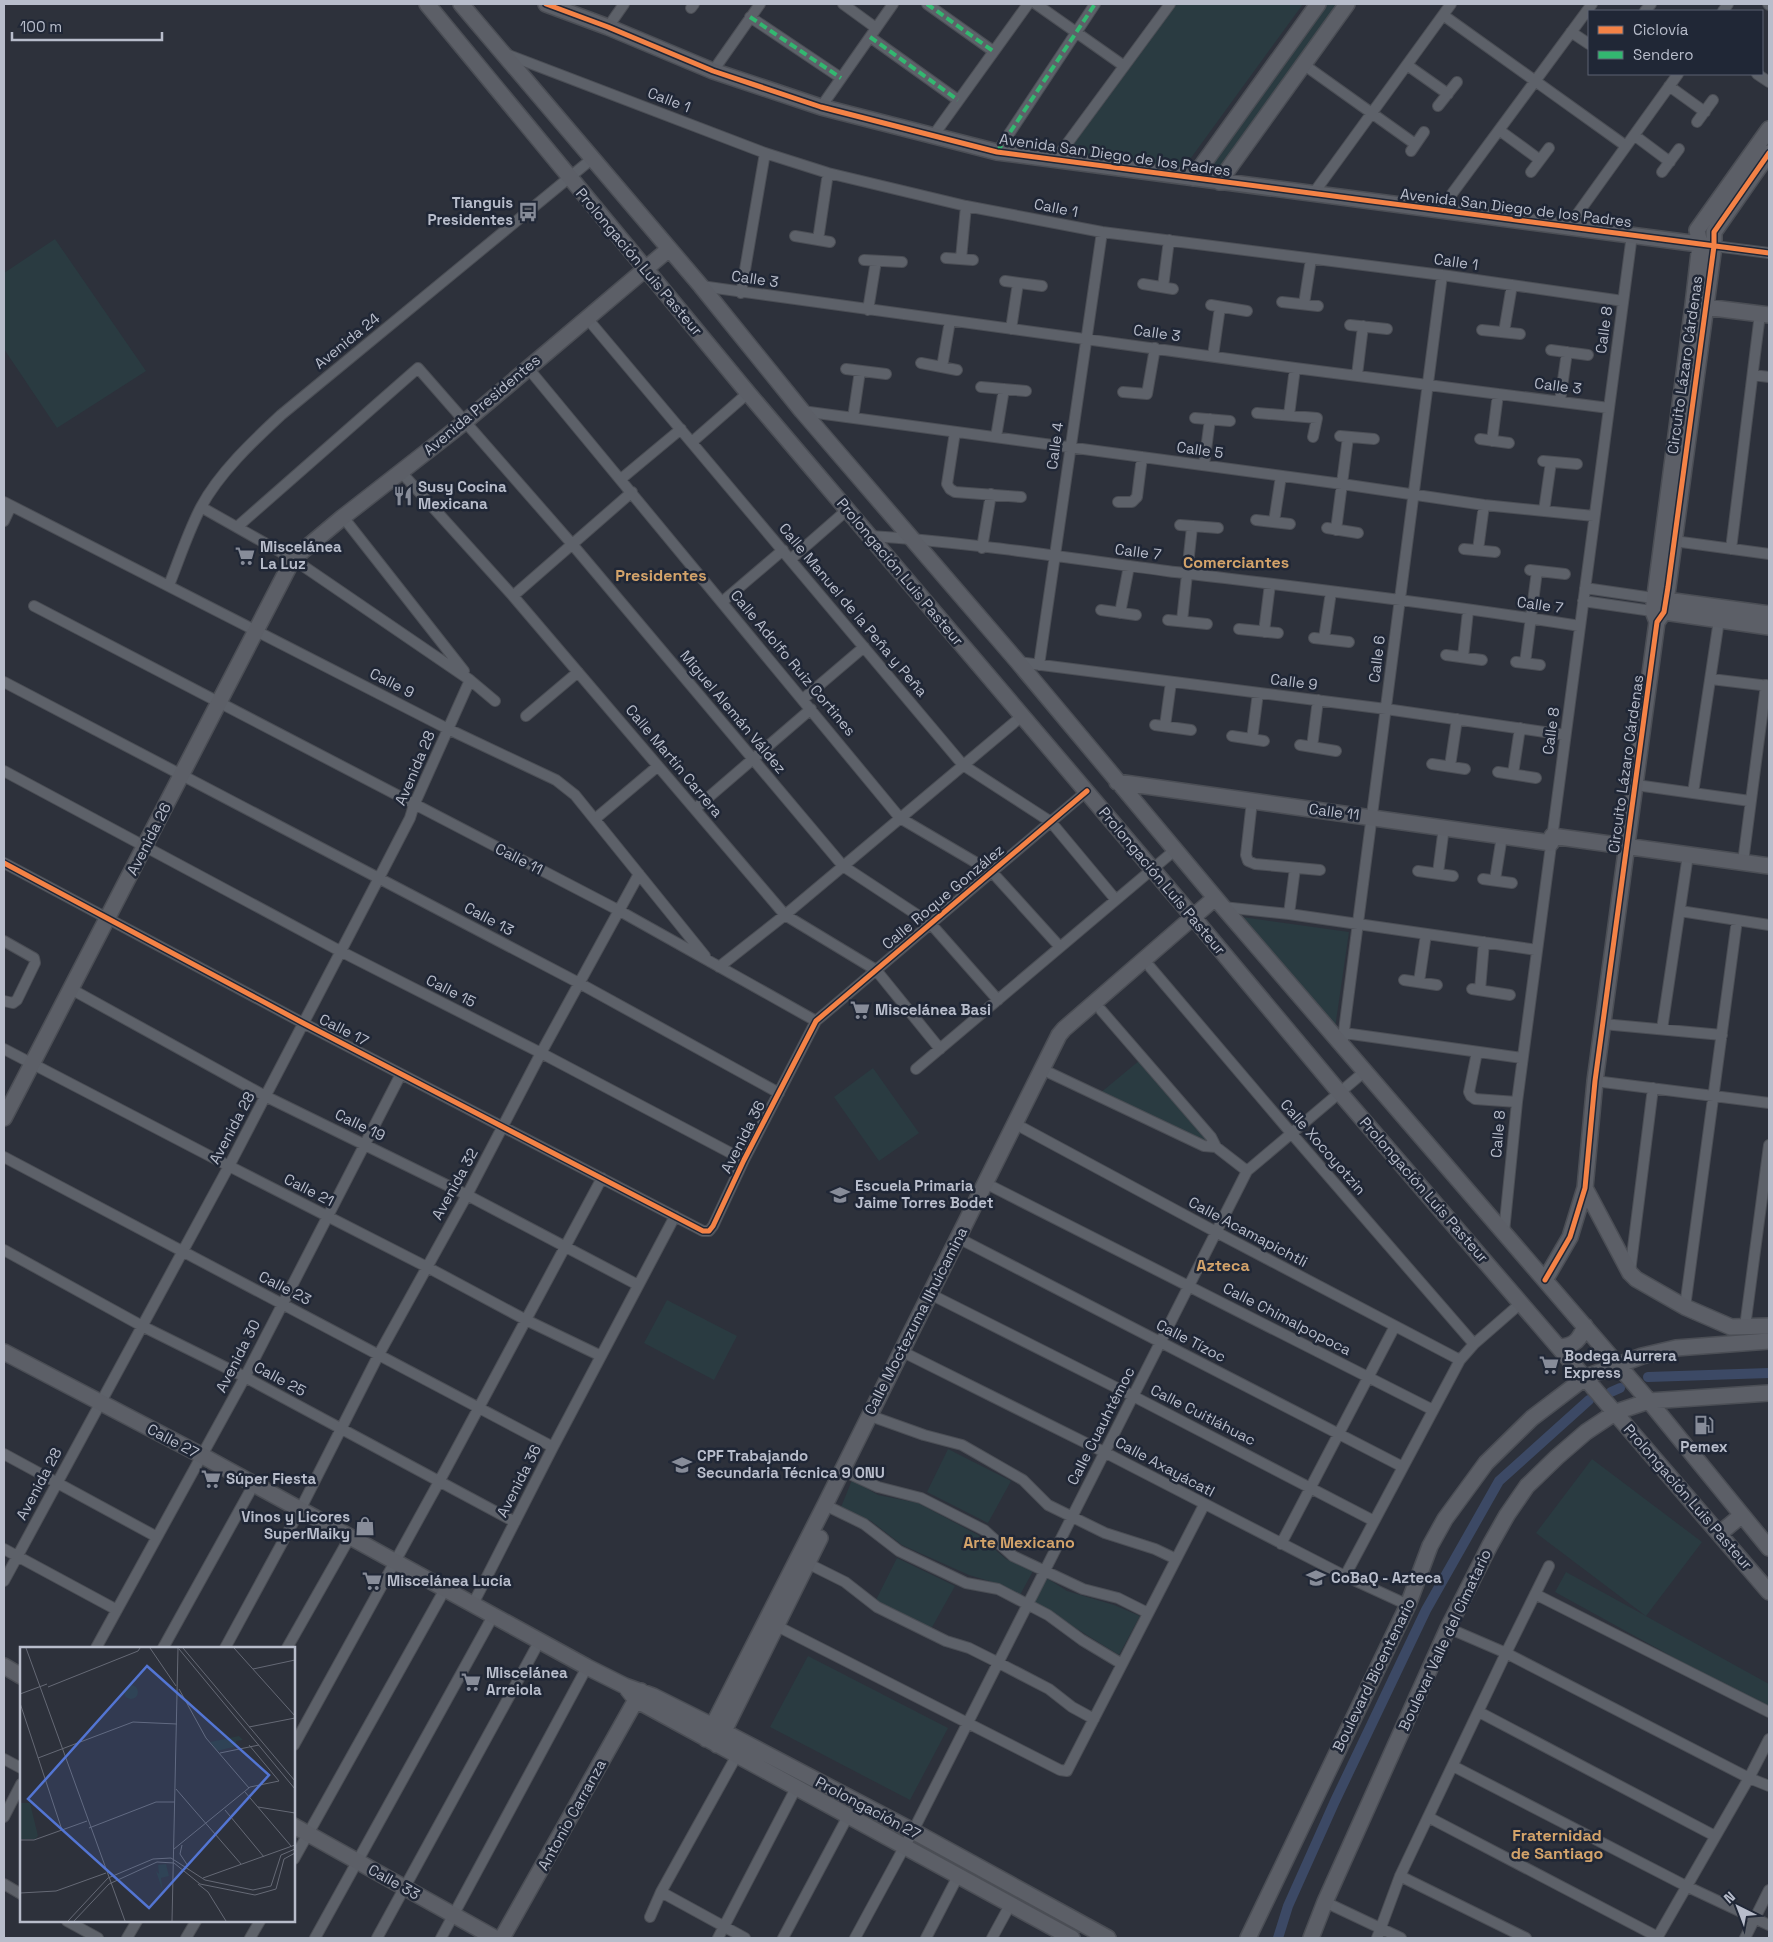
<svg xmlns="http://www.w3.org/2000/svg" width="1773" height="1942" viewBox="0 0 1773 1942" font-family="'Space Grotesk',sans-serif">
<rect width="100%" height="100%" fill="#2d313b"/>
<!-- green -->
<path fill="#2a3b41" d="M1175,4H1303L1180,173L1062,157Z
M1324,4H1342L1220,173H1202Z
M55,239L146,371L57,428L4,349V273Z
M1241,917L1349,932L1335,1028Z
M1140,1060L1211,1140L1207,1144L1099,1094Z
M873,1068L919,1133L879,1161L834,1097Z
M667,1300L737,1336L714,1380L644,1343Z
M948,1449L1011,1481L988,1523L927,1492Z
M1592,1459L1702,1542L1646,1616L1536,1533Z
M852,1480L878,1495L918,1503L978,1535L1006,1559L1033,1571L1020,1595L999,1584L969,1575L902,1545L871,1521L841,1507Z
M897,1558L955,1586L931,1629L876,1600Z
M1566,1572L1769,1684V1710L1555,1592Z
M1045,1577L1067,1591L1114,1605L1140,1616L1119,1655L1032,1601Z
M808,1656L948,1728L910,1800L770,1727Z"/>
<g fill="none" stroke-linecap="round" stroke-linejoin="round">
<!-- canal -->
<path stroke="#3c4965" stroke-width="10" d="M1648,1377L1769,1373
M1611,1392L1620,1388
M1278,1938L1288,1906L1335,1801L1426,1610L1499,1481L1589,1400"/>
<defs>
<path id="street" d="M843,4L876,28
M927,4L993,51
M1036,4L1124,66
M1768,4L1769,5
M691,8L694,4
M1645,11L1651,4
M1723,11L1728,4
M1443,15L1626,146
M750,17L841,78
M608,27L624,4
M1571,32L1589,44
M870,37L958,100
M506,54L765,153L828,173L966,206L1102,232L1442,275L1623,301
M1303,64L1415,144
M1407,65L1448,94
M713,71L760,4
M1757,74L1769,82
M1669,86L1705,112
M1438,106L1457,82
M821,107L893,4
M1697,122L1713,100
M1499,130L1540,160
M1634,135L1670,162
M933,136L1028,4
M1411,151L1424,132
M997,152L1095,4
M1055,160L1170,4
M1531,172L1549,148
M1662,172L1679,149
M1313,194L1451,4
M1440,210L1592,4
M1568,227L1678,74
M795,236L830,242
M818,240L828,173
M1714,246L1769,253
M946,258L973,260
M961,259L966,206
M864,260L902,262
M1005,281L1042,286
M1143,284L1173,289
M701,286L1295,368L1609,408
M1163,287L1169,240
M741,293L765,153
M1282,302L1318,306
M1304,304L1311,259
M1211,305L1247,311
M868,310L876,261
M586,317L963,765L1051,822L1116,900
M1350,325L1387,329
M1011,329L1018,283
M1482,330L1520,334
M1504,332L1512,285
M1551,350L1588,355
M1213,356L1220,307
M921,363L957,370
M942,367L950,321
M528,368L900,818L992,872L1060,947
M846,369L886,374
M1357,375L1363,326
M1753,375L1769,377
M981,387L1026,391
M1123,392L1147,394L1155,348
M1560,401L1567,352
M802,411L1342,484L1484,505L1594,516
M1257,413L1317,418L1313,437
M1289,415L1295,368
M853,418L860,371
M1195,418L1230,421
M955,432L947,484L950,489L955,492L1021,497
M1340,436L1374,439
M996,437L1004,389
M1480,439L1509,443
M1492,441L1498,394
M692,442L748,393
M1543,461L1577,464
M1204,465L1210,419
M401,472L513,596L785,915L876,970L940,1049
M621,479L681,429
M4,502L448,729L556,780L575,795L705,956
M1118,502H1132L1137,497L1142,457
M201,507L293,559L470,680L495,701
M1544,511L1551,462
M343,517L464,671
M1256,520L1290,524
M4,521L11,506
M1274,522L1281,476
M1180,525L1218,528
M237,527L418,368L572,544L843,866L931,924L998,1000
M1327,528L1358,533
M1336,530L1348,437
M870,536C969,542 1068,558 1167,571C1305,588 1443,604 1580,626
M1674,541L1769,554
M982,548L991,494
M1464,549L1495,552
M1731,549L1760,314
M1478,550L1484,505
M791,559L847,510
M1530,570L1565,574
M169,585C179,560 188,532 201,507C219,473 253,441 281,415L593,158
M1585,588L1660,599
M513,596L632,492
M1583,601L1659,612
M722,602L783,550
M34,606L618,910L816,1021
M1101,610L1136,615
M1120,613L1129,566
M1168,620L1207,624
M1182,621L1192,527
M1239,629L1278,633
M1264,632L1270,584
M1314,638L1349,642
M1324,639L1331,592
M1446,655L1482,660
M1463,657L1468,611
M1018,662L1386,709L1565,735
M1516,662L1540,665
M1525,663L1537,571
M1039,665L1102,232
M1711,679L1769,686
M4,682L579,983L779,1093
M803,699L864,647
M526,716L578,672
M1155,725L1191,730
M1165,726L1171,682
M1232,736L1264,741
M1252,739L1258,693
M1300,745L1336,751
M1312,747L1318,700
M1432,764L1465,769
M1450,766L1457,719
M4,771L340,951L541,1053L744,1160
M1498,772L1536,778
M1513,774L1520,728
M1636,785L1750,801
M1693,793L1719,620
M1252,801L1246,855L1248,861L1255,864L1320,870
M695,809L811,709
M595,819L658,766
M1743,862L1766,685
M4,863L303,1023L703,1231H709L713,1226L744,1160L816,1021L1087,791
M1418,871L1453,876
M1438,873L1444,827
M1483,879L1512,883
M1495,880L1502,836
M1223,907L1289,914L1537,950
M1680,911L1769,925
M1289,914L1295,868
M4,941L34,958L35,963L17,1000L13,1003L4,1001
M719,967L785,915L1022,716
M1150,967L1292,1134L1474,1344
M1404,980L1437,985
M1419,982L1426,934
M71,989L265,1096L467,1195L638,1285
M1472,989L1510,995
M1480,990L1484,942
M1101,1010L1211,1137L1216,1147L1247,1171
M1603,1024L1722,1035
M1662,1029L1688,855
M1344,1033L1522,1058
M1342,1046L1442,275
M4,1049L229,1166L427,1267L526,1320L601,1356
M1477,1052L1469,1092L1471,1096L1475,1099L1517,1102
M916,1069L1175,850
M1050,1073L1204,1146L1216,1147
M1595,1081L1769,1103
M1023,1128L1216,1232L1460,1360
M4,1157L553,1447
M993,1187L1433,1410
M1504,1232L1517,1102L1632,235
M966,1242L1403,1467
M4,1250L142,1326L245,1377L515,1522
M1630,1272L1653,1088
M938,1298L1133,1396L1374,1521
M1685,1307L1737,920
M1745,1327L1769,1145
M909,1355L1104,1452L1345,1576L1408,1605
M868,1415L924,1435L962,1445L1023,1480L1048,1505L1105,1533L1155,1549L1176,1559
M4,1454L157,1537
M850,1474L878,1487L921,1498L984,1530L1013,1556L1083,1589L1118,1598L1148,1613
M825,1505L864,1524L899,1551L966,1583L998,1589L1048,1615L1082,1640L1122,1664
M1281,1544L1395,1326
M4,1549L117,1610
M807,1563L845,1582L877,1607L946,1641L969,1648L997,1662L1049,1689L1072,1707L1094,1719
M1345,1576L1460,1360L1474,1344L1521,1303
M4,1581L229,1166L379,878L410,818L414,805L470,680
M1535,1594L1769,1712
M473,1604L553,1447L675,1216
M771,1623L1060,1770L1067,1771L1204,1505
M1448,1628L1506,1653L1749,1778L1769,1786
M96,1648L245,1377L401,1074
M163,1648L254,1484
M225,1648L300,1510L379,1354L467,1195L541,1053L639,874
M287,1648L350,1537
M1479,1712L1715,1836
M294,1745L440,1480L602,1178
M4,1759L21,1768
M1453,1766L1686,1886L1769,1925
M4,1817L21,1784
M1428,1817L1658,1937
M294,1859L445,1589
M1400,1876L1526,1938
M4,1884L21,1894
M661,1892L745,1938
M1325,1902L1401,1938
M650,1917L661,1892L737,1755
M67,1921L98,1938
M127,1938L137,1921
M186,1938L196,1921
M250,1938L260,1921
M315,1938L493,1616
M377,1938L539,1642
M441,1938L587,1667
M718,1938L796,1788
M783,1938L848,1816
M855,1938L913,1831L1247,1171L1364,1072
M926,1938L958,1876
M992,1938L1010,1905
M1377,1938L1400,1876L1506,1653L1549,1566
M1657,1938L1749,1778L1769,1739
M1745,1938L1769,1890"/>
<path id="secondary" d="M427,4L748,393L1193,917L1340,1093L1769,1592
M461,4L701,286L802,411L1018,662L1223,907L1649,1401L1769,1548
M546,4L608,27L713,71L821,107L997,152L1714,246
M1193,178L1318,4
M1219,182L1347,4
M1697,306L1769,315
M1666,600L1769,614
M1664,612L1769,627
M1657,622L1653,611L1693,305L1700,244L1697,230L1769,129
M1117,782L1551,843
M1552,836L1769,866
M4,1118L293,559L343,517L466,421L669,249
M1585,1188L1630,1273L1636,1279L1685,1307L1731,1327L1769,1326
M1545,1280L1570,1237L1585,1188L1595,1081L1657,622L1664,612L1668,587L1714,246V232L1769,153
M1560,1347C1575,1346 1580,1339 1585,1326
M4,1352L201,1455L587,1667L625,1686L653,1696L713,1726L913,1831L1108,1938
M1719,1534L1742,1515
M4,1666L21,1676
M625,1686L636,1700L1072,1938
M706,1739L825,1505L1059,1035L1064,1029L1215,898
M717,1745L820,1538
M294,1826L495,1938
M502,1938L641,1691
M1248,1938L1408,1605L1430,1546L1445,1519L1486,1463L1532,1418L1586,1377L1642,1356L1676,1348L1769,1341
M1311,1938L1325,1902L1448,1628L1490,1545L1507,1515L1527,1486L1557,1457L1586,1432L1616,1412L1649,1401L1769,1393"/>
</defs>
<!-- street casing -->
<use href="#street" stroke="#4b4e55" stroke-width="12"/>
<!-- secondary casing -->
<use href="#secondary" stroke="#4b4e55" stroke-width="18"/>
<!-- street -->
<use href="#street" stroke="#5d6169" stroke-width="10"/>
<!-- secondary -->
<use href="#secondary" stroke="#5c5f67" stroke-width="15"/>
<!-- quiet -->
<path stroke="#33b770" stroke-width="4" stroke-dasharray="8 4" stroke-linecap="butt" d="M927,4L993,51
M750,17L841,78
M870,37L958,100
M997,152L1095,4"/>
<defs>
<path id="cycleway" d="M546,4L608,27L713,71L821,107L997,152L1769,253
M4,863L303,1023L703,1231H709L713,1226L744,1160L816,1021L1087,791
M1545,1280L1570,1237L1585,1188L1595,1081L1657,622L1664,612L1668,587L1714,246V232L1769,153"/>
</defs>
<!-- cycleway casing -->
<use href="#cycleway" stroke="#202736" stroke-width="8"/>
<!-- cycleway -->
<use href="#cycleway" stroke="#f48246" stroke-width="5"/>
</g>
<!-- icons -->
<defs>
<symbol id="bus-bare" viewBox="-9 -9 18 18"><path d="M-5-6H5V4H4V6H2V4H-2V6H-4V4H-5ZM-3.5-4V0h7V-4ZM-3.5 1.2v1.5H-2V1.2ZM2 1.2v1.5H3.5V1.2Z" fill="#878c99" stroke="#202736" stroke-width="2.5" paint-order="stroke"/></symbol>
<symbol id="restaurant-bare" viewBox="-9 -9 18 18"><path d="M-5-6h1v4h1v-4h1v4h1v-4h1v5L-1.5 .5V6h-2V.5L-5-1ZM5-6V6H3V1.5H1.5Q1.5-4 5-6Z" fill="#878c99" stroke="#202736" stroke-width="2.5" paint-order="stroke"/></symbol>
<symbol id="supermarket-bare" viewBox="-9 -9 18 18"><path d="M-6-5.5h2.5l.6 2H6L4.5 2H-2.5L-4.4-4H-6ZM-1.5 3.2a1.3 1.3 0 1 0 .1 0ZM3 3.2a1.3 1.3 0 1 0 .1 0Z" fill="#878c99" stroke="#202736" stroke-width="2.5" paint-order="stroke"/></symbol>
<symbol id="school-bare" viewBox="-9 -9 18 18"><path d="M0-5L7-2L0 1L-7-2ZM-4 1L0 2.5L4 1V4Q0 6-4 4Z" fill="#878c99" stroke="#202736" stroke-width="2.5" paint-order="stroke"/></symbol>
<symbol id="fuel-bare" viewBox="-9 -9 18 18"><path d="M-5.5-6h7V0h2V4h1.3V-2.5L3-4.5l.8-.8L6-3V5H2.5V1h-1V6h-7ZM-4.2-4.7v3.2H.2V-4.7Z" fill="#878c99" stroke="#202736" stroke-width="2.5" paint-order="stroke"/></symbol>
<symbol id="shop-bare" viewBox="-9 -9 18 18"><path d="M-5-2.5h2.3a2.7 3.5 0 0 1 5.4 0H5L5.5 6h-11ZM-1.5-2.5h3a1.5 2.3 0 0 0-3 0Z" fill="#878c99" stroke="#202736" stroke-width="2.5" paint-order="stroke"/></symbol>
</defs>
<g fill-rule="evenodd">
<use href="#bus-bare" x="514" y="198" width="28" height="28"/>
<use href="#restaurant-bare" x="389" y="482" width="28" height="28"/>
<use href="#supermarket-bare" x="231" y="542" width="28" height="28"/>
<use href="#supermarket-bare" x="846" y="996" width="28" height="28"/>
<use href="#school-bare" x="826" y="1181" width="28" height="28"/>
<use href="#supermarket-bare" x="1535" y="1351" width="28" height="28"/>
<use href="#fuel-bare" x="1690" y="1411" width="28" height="28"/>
<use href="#school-bare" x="668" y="1451" width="28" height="28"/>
<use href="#supermarket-bare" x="197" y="1465" width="28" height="28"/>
<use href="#shop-bare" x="351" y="1512" width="28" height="28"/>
<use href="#school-bare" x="1302" y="1564" width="28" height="28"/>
<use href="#supermarket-bare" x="358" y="1567" width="28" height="28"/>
<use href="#supermarket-bare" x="457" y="1668" width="28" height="28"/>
</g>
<g text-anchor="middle" stroke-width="5" stroke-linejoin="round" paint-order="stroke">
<!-- street labels -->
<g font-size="15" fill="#b8bdcb" stroke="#202736">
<text transform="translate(669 100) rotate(21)" y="5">Calle 1</text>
<text transform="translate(1115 155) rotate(8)" y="5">Avenida San Diego de los Padres</text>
<text transform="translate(1056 208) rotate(11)" y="5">Calle 1</text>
<text transform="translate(1516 208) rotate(7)" y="5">Avenida San Diego de los Padres</text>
<text transform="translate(639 262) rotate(50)" y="5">Prolongación Luis Pasteur</text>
<text transform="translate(1456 262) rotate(8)" y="5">Calle 1</text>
<text transform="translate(755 279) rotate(8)" y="5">Calle 3</text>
<text transform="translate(1604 330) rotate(-82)" y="5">Calle 8</text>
<text transform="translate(1157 333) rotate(8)" y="5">Calle 3</text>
<text transform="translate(347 341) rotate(-39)" y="5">Avenida 24</text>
<text transform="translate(1685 365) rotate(-82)" y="5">Circuito Lázaro Cárdenas</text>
<text transform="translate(1558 386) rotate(7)" y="5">Calle 3</text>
<text transform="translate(482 405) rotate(-40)" y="5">Avenida Presidentes</text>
<text transform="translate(1055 446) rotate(-82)" y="5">Calle 4</text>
<text transform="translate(1200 450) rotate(8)" y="5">Calle 5</text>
<text transform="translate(1138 552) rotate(7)" y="5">Calle 7</text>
<text transform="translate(900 572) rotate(50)" y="5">Prolongación Luis Pasteur</text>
<text transform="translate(1540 605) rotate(8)" y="5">Calle 7</text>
<text transform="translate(853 610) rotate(50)" y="5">Calle Manuel de la Peña y Peña</text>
<text transform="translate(1377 659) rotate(-83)" y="5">Calle 6</text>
<text transform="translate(793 663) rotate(50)" y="5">Calle Adolfo Ruiz Cortines</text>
<text transform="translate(1294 682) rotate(7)" y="5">Calle 9</text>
<text transform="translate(392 683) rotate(27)" y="5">Calle 9</text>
<text transform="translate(733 712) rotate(50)" y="5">Miguel Alemán Váldez</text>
<text transform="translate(1551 731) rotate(-82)" y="5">Calle 8</text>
<text transform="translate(674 761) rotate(50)" y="5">Calle Martín Carrera</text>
<text transform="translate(1626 764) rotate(-82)" y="5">Circuito Lázaro Cárdenas</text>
<text transform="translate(415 768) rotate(-67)" y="5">Avenida 28</text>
<text transform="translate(1334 812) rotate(7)" y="5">Calle 11</text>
<text transform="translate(149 839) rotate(-63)" y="5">Avenida 26</text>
<text transform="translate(519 859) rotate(27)" y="5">Calle 11</text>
<text transform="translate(1162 881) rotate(50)" y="5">Prolongación Luis Pasteur</text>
<text transform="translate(943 897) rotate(-40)" y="5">Calle Roque González</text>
<text transform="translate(489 919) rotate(28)" y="5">Calle 13</text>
<text transform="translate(451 991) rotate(27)" y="5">Calle 15</text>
<text transform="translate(344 1030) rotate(27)" y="5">Calle 17</text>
<text transform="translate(360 1125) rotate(26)" y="5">Calle 19</text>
<text transform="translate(232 1128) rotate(-62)" y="5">Avenida 28</text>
<text transform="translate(1498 1134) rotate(-85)" y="5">Calle 8</text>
<text transform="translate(743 1137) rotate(-63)" y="5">Avenida 36</text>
<text transform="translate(1323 1147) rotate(49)" y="5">Calle Xocoyotzin</text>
<text transform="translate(455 1184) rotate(-61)" y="5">Avenida 32</text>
<text transform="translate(309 1190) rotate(27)" y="5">Calle 21</text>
<text transform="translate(1424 1190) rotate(49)" y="5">Prolongación Luis Pasteur</text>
<text transform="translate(1248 1232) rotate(28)" y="5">Calle Acamapichtli</text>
<text transform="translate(285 1288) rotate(27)" y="5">Calle 23</text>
<text transform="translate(1287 1319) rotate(27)" y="5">Calle Chimalpopoca</text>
<text transform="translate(916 1321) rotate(-63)" y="5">Calle Moctezuma Ilhuicamina</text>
<text transform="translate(1191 1341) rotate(27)" y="5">Calle Tízoc</text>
<text transform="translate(238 1356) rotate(-63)" y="5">Avenida 30</text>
<text transform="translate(280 1379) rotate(28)" y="5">Calle 25</text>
<text transform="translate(1203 1415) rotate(27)" y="5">Calle Cuitláhuac</text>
<text transform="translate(1101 1426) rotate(-63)" y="5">Calle Cuauhtémoc</text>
<text transform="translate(173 1441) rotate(28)" y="5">Calle 27</text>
<text transform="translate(1165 1467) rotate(28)" y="5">Calle Axayácatl</text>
<text transform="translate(519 1481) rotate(-63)" y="5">Avenida 36</text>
<text transform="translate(39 1484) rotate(-62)" y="5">Avenida 28</text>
<text transform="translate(1688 1497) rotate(49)" y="5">Prolongación Luis Pasteur</text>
<text transform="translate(1445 1640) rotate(-65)" y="5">Boulevar Valle del Cimatario</text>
<text transform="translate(1374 1675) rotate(-64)" y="5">Boulevard Bicentenario</text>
<text transform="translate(868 1808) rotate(28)" y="5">Prolongación 27</text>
<text transform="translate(572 1815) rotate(-61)" y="5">Antonio Carranza</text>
<text transform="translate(394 1882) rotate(29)" y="5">Calle 33</text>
</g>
<!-- poi labels -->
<g font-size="15" font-weight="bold" fill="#b8bdcb" stroke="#202736" text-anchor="start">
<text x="513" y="208" text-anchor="end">Tianguis<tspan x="513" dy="17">Presidentes</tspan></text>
<text x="418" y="492">Susy Cocina<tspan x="418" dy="17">Mexicana</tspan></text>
<text x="260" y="552">Miscelánea<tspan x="260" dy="17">La Luz</tspan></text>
<text x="875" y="1015">Miscelánea Basi</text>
<text x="855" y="1191">Escuela Primaria<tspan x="855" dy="17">Jaime Torres Bodet</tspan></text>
<text x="1564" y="1361">Bodega Aurrera<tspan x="1564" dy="17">Express</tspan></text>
<text x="1704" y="1452" text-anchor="middle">Pemex</text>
<text x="697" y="1461">CPF Trabajando<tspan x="697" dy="17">Secundaria Técnica 9 ONU</tspan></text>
<text x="226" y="1484">Súper Fiesta</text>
<text x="350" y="1522" text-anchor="end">Vinos y Licores<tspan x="350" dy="17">SuperMaiky</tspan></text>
<text x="1331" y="1583">CoBaQ - Azteca</text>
<text x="387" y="1586">Miscelánea Lucía</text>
<text x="486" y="1678">Miscelánea<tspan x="486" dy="17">Arreiola</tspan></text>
</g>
<!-- neighbourhood labels -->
<g font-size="16" font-weight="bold" fill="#d3a36a" stroke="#202736">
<text x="1236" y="568">Comerciantes</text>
<text x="661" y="581">Presidentes</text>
<text x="1223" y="1271">Azteca</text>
<text x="1019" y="1548">Arte Mexicano</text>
<text x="1557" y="1841">Fraternidad<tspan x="1557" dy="18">de Santiago</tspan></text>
</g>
</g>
<!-- overview -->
<g transform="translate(20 1647)">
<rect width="275" height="275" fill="#2d313b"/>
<path d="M104 45a7 7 0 1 1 14 0a7 7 0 1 1-14 0ZM219,89L223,93L216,94L217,99L197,104L190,95ZM0,156H10L18,189L15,192H0ZM146,217L149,229L141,231L143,245L136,224L139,227L138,218Z" fill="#2a3b41"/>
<path fill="none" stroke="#656975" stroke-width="1" d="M6,1L105,274M130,1L156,39M163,1L275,134M214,1L275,69M159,2L275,142M233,22L275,13M28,40L118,4L120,1M159,42L186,91L229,141M0,47L27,37M0,56L42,183M229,80L275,71M200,106L239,98M18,111L113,75L157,77M156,142L182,172M225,145L271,199M238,160L275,166M205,163L244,210M182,172L221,217M69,181L136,155H155M0,193H14L67,174M162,198L160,207L168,219M154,202L230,140L259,134L229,98M183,231L275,198M178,237L188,245L206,274M0,246L36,244L86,226M48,274L88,231L133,212L151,211L185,233L233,243L251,239L261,208L275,202M54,274L89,237L137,215L154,216L180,237L235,248L256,242L264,212L275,206M152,274L158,1"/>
<path fill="#5375d3" fill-opacity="0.15" stroke="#5375d3" stroke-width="2.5" d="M127,19L249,128L129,261L8,152Z"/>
<rect width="275" height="275" fill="none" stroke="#b8bdcb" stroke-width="2.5"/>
</g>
<!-- border -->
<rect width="1773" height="1942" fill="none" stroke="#b8bdcb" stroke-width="10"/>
<!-- legend -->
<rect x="1588" y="10" width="175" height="65" fill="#202736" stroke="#5d6372"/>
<rect x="1598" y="26" width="25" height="8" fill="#f48246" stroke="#5d6372"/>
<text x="1633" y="35" font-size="15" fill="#b8bdcb">Ciclovía</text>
<rect x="1598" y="51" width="25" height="8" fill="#33b770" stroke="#5d6372"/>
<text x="1633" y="60" font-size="15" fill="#b8bdcb">Sendero</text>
<!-- north arrow -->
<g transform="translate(1738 1907) rotate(318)" stroke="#202736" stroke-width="4" paint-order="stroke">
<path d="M0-4L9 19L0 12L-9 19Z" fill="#b8bdcb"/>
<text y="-8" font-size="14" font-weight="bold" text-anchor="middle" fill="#b8bdcb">N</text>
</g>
<!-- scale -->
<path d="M12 32v8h150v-8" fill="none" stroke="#b8bdcb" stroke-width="2.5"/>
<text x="20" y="32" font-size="15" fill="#b8bdcb" stroke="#202736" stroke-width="4" paint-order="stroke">100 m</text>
</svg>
